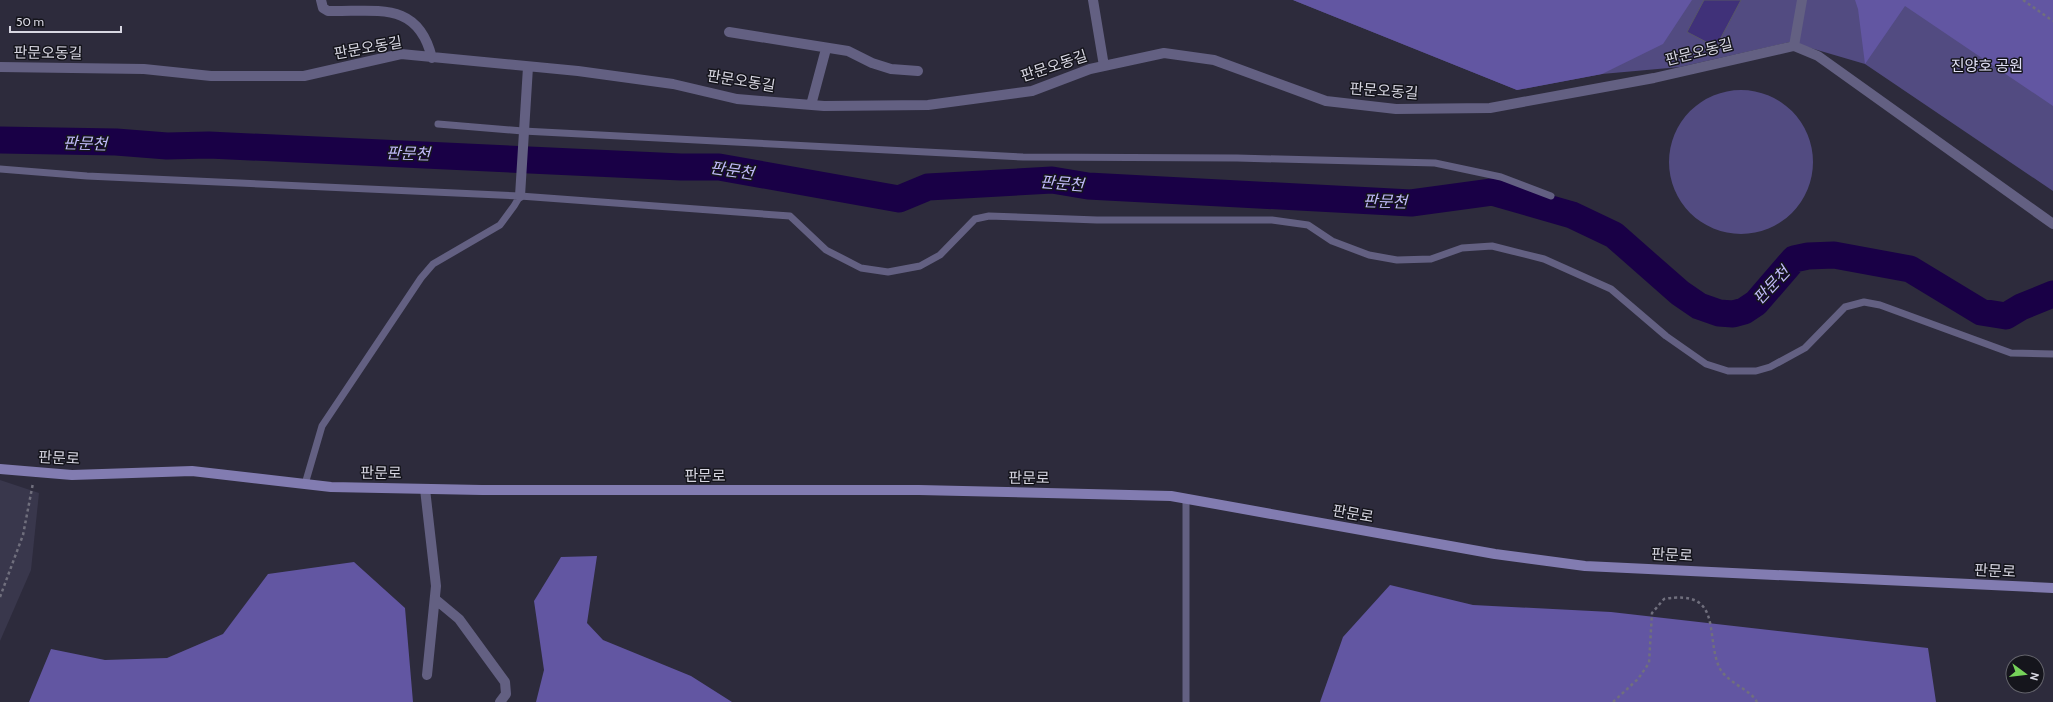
<svg xmlns="http://www.w3.org/2000/svg" width="2053" height="702" viewBox="0 0 2053 702" font-family="Cabin,'Noto Sans KR',sans-serif">
<rect width="100%" height="100%" fill="#2d2b3c"/>
<!-- built -->
<path fill="#39374c" d="M0,480L39,493L31,570L0,641Z"/>
<!-- green -->
<path fill="#524b81" d="M1293,0H2053V191L1865,64L1790,42L1680,67L1602,74L1517,90Z
M1669 162a72 72 0 1 1 144 0a72 72 0 1 1-144 0Z"/>
<!-- forest -->
<path fill="#6256a2" d="M1293,0H1692L1663,44L1602,74L1517,90Z
M1855,0H2053V106L1905,6L1865,64L1858,9Z
M597,556L587,623L603,640L691,676L732,702H536L544,670L534,601L561,557Z
M354,562L405,608L413,702H29L51,649L105,660L167,658L223,634L268,574Z
M1390,585L1473,605L1611,612L1928,648L1936,702H1320L1343,637Z"/>
<g fill="none" stroke-linecap="round" stroke-linejoin="round">
<!-- river -->
<path stroke="#190046" stroke-width="27" d="M0,140L116,142L167,146L209,145L681,167H719L899,199L928,187L1052,180L1088,186L1411,203L1492,192L1572,215L1614,235L1680,293L1699,306L1719,313L1733,314L1744,311L1756,303L1794,259L1808,256L1834,255L1910,269L1981,312L2006,316L2021,307L2053,294"/>
</g>
<!-- building -->
<path fill="#403179" stroke="#575668" d="M1704,0H1741L1716,47L1687,32Z"/>
<g fill="none" stroke-linecap="round" stroke-linejoin="round">
<!-- path -->
<path stroke="#706f7d" stroke-width="2.5" stroke-dasharray="3 3" stroke-linecap="butt" d="M2023,0L2053,21
M0,597L23,535L33,483
M1613,702L1638,679L1649,663L1652,613L1664,599C1723,589 1705,633 1719,667C1727,683 1750,689 1757,702"/>
<!-- lane -->
<path stroke="#636082" stroke-width="7" d="M438,124L523,131L1023,157L1237,158L1435,163L1501,177L1551,196
M0,169L87,176L520,196L790,216L826,250L861,268L888,272L920,266L940,255L975,219L989,216L1097,220H1272L1308,225L1332,241L1369,255L1397,260L1431,259L1462,248L1492,246L1544,259L1611,289L1666,336L1706,364L1728,371H1756L1770,367L1805,348L1845,307L1864,302L1880,305L2011,353L2053,354
M305,484L322,426L421,278L433,264L500,225L514,206L520,196
M1186,499V702"/>
<!-- street -->
<path stroke="#636082" stroke-width="10" d="M321,0L323,8L328,11C377,12 418,0 432,58
M1093,0L1104,66
M729,32L848,51L872,63L891,69L918,71
M1794,46L1802,0
M0,67L144,69L211,76H304L401,54L578,71L673,84L737,99L824,106L928,105L1032,91L1090,69L1164,53L1214,60L1326,101L1396,109L1490,108L1654,78L1794,46L1818,56L2053,224
M811,105L826,49
M520,196L528,67
M425,489L436,586L427,675
M435,599L459,619L505,682L506,694L500,702"/>
<!-- secondary -->
<path stroke="#827cb1" stroke-width="10" d="M0,469L72,475L192,471L331,487L482,490H919L1171,496L1495,554L1585,566L2053,588"/>
</g>
<g text-anchor="middle" stroke-width="3" stroke-linejoin="round" paint-order="stroke">
<!-- street labels -->
<g font-size="15" fill="#d8d7e2" stroke="#15151c">
<text transform="translate(368 48) rotate(-10)" y="5">판문오동길</text>
<text transform="translate(1699 52) rotate(-14)" y="5">판문오동길</text>
<text transform="translate(48 53) rotate(1)" y="5">판문오동길</text>
<text transform="translate(1054 66) rotate(-18)" y="5">판문오동길</text>
<text transform="translate(741 81) rotate(9)" y="5">판문오동길</text>
<text transform="translate(1384 91) rotate(4)" y="5">판문오동길</text>
<text transform="translate(59 458) rotate(3)" y="5">판문로</text>
<text transform="translate(381 473) rotate(1)" y="5">판문로</text>
<text x="705" y="481">판문로</text>
<text transform="translate(1029 478) rotate(1)" y="5">판문로</text>
<text transform="translate(1353 514) rotate(10)" y="5">판문로</text>
<text transform="translate(1672 555) rotate(3)" y="5">판문로</text>
<text transform="translate(1995 571) rotate(3)" y="5">판문로</text>
</g>
<!-- park labels -->
<g font-size="15" fill="#e1e0f5" stroke="#15151c">
<text x="1987" y="71">진양호 공원</text>
</g>
<!-- water labels -->
<g font-size="16" font-style="italic" fill="#c1bbfa" stroke="#15151c">
<text transform="translate(85 143) rotate(2)" y="6">판문천</text>
<text transform="translate(408 153) rotate(2)" y="6">판문천</text>
<text transform="translate(732 170) rotate(8)" y="6">판문천</text>
<text transform="translate(1062 183) rotate(5)" y="6">판문천</text>
<text transform="translate(1385 201) rotate(2)" y="6">판문천</text>
<text transform="translate(1771 285) rotate(-47)" y="6">판문천</text>
</g>
</g>
<!-- north arrow -->
<g transform="translate(2025 674) rotate(105)"><circle r="19" fill="#15151c" stroke="#63636b"/>
<path d="M0-3L7 15L0 10L-7 15Z" fill="#76d25a"/>
<text y="-6" font-size="11" font-weight="bold" text-anchor="middle" fill="#d8d7e2">N</text>
</g>
<!-- scale -->
<path d="M10 26v6h111v-6" fill="none" stroke="#d8d7e2" stroke-width="2"/>
<text x="16" y="26" font-size="12" fill="#d8d7e2" stroke="#15151c" stroke-width="3" paint-order="stroke">50 m</text>
</svg>
